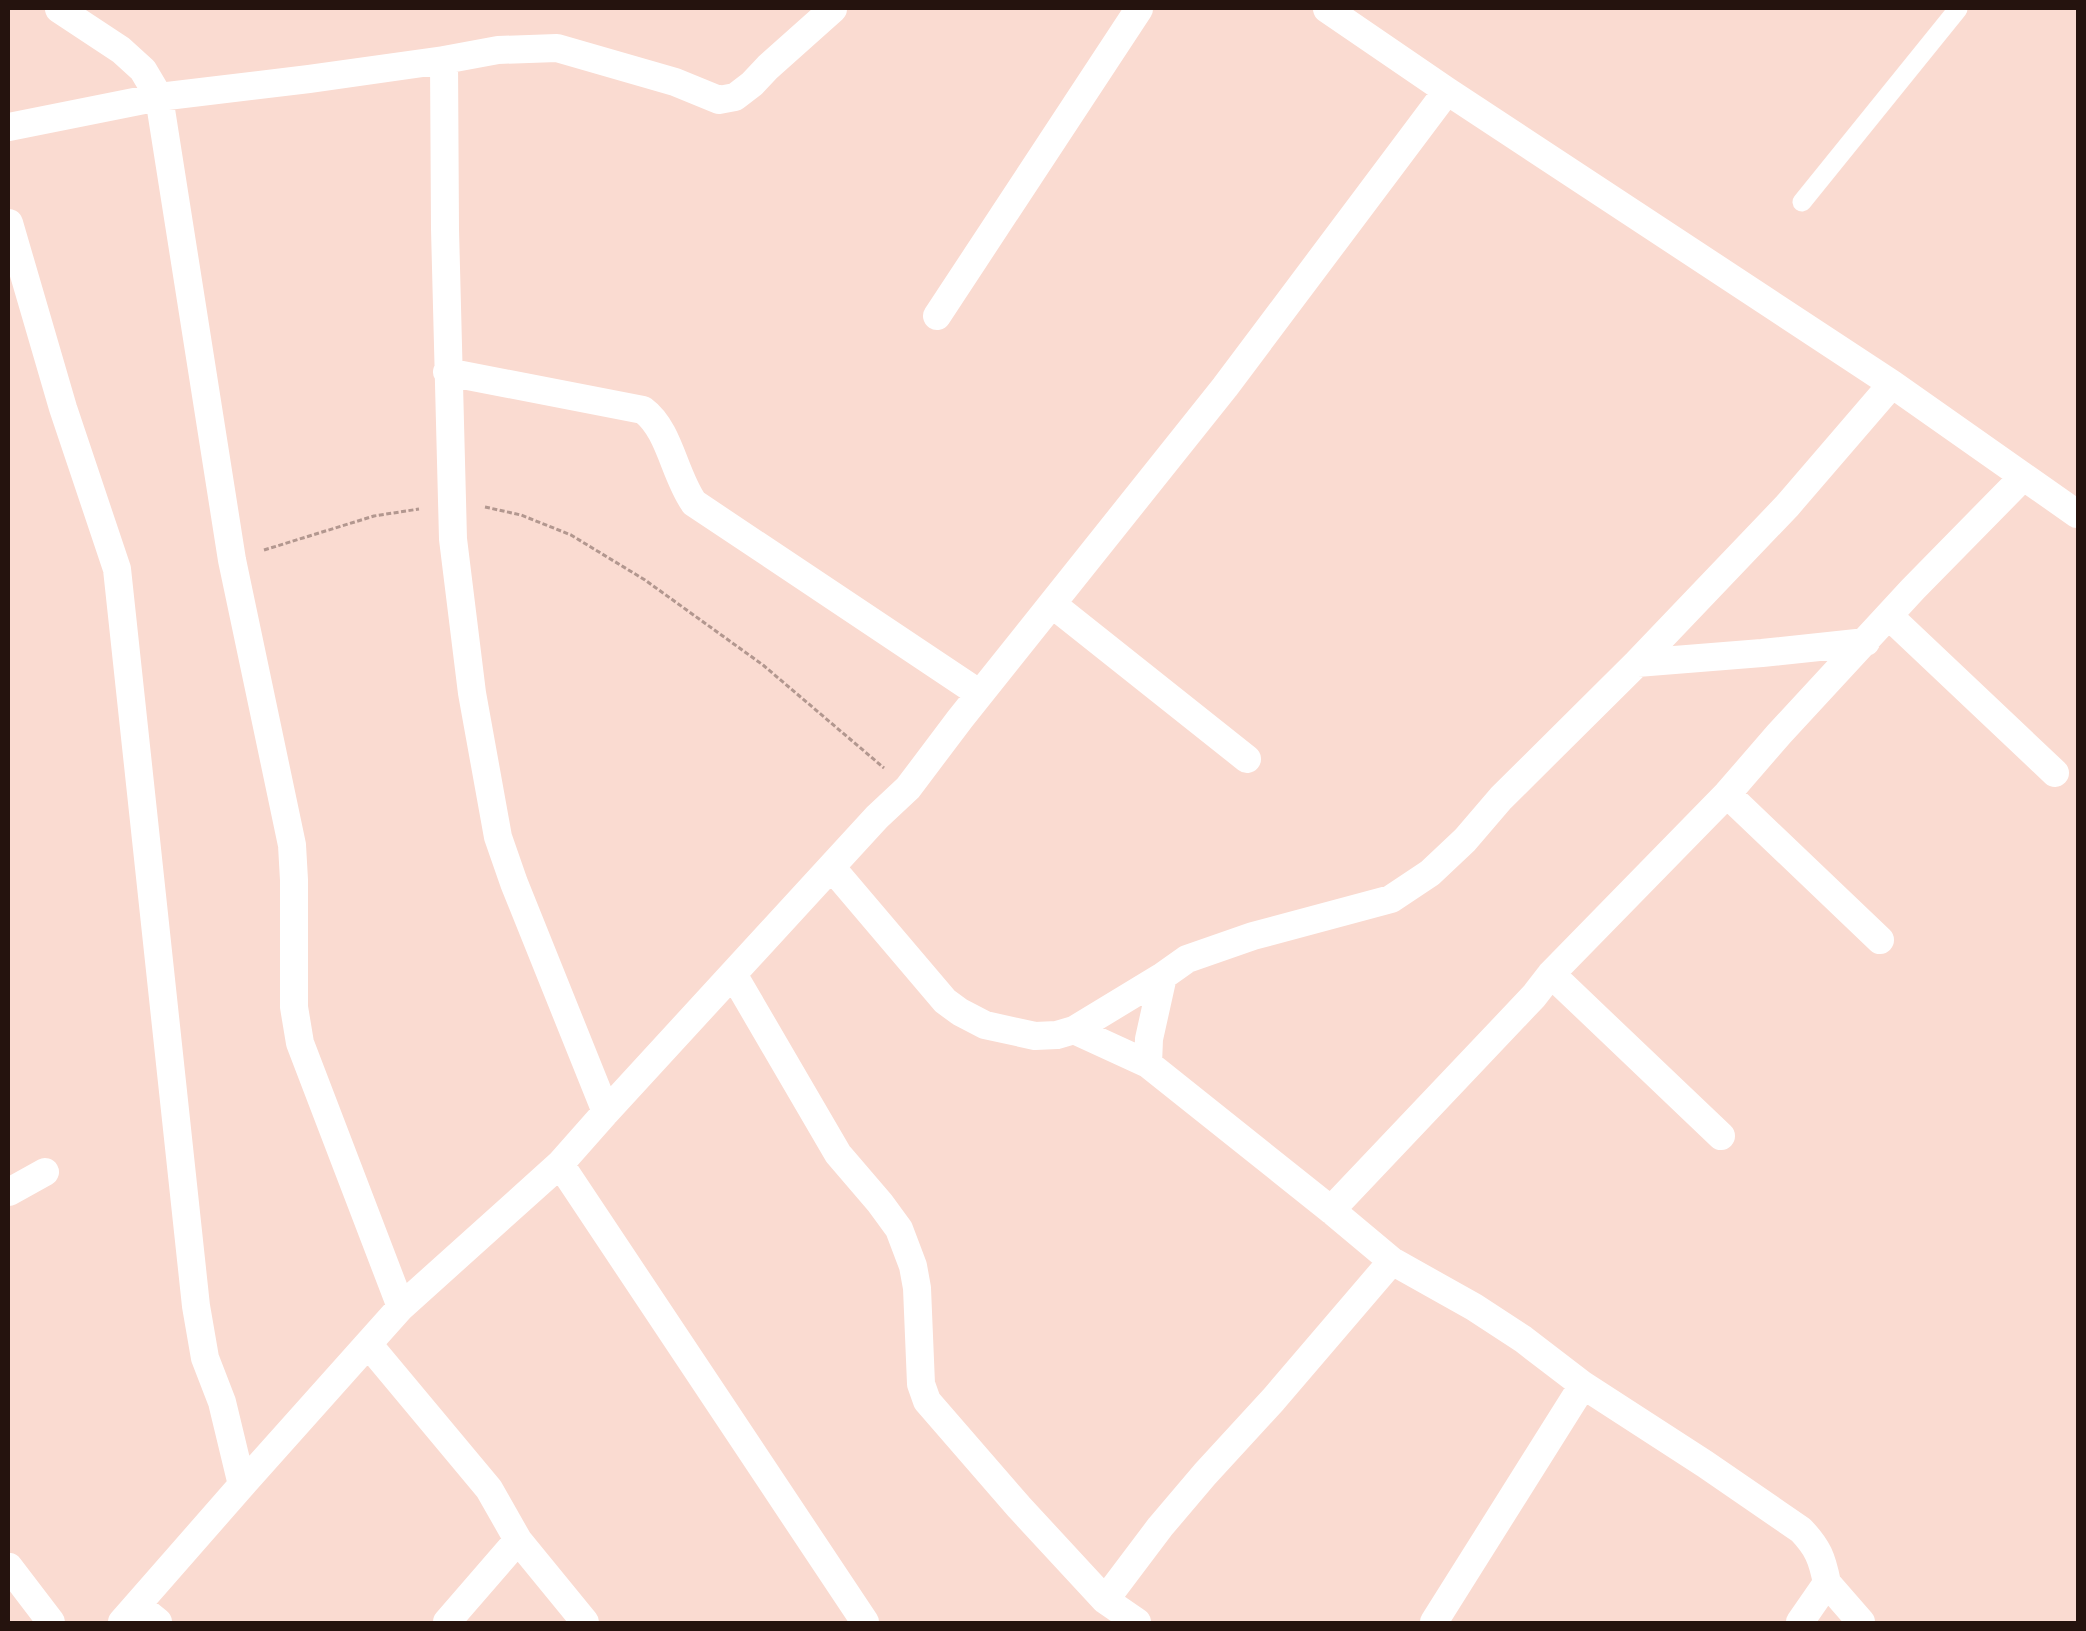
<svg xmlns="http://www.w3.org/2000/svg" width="2086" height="1631" viewBox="0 0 2086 1631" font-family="'Fira Sans',sans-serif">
<rect width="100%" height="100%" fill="#fadbd1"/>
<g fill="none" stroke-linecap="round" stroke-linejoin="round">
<!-- path -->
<path stroke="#b2978f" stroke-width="3" stroke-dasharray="5 2.5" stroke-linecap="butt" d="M485,507L521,515L571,535L645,580L763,665L884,768
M264,550L374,516L419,509"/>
<!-- service -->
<path stroke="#fff" stroke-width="19" d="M1802,202L1958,9"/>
<!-- minor -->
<path stroke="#fff" stroke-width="28" d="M59,9L121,50L143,70L159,97L232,560L292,845L294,880V1007L300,1043L401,1307
M1327,9L1447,91L1892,384L2077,514
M444,60L445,229L453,539L472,693L498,837L514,883L606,1112
M9,127L159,97L309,79L444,60L498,50L557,48L675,82L719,100L735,97L752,84L768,67L833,9
M9,223L63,408L117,569L196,1306L205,1358L222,1402L242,1485
M937,316L1139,9
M447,372L643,410C670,430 674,475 694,503L980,694
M1052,604L1247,759
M1889,616L2055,773
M1637,663L1762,653L1866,642
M1727,794L1880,940
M832,868L945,1001L960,1012L985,1025L1035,1036L1057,1035L1074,1030L1163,976L1187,959L1253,936L1391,899L1430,873L1465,840L1501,798L1637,663L1787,506L1892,384
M733,974L838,1154L880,1203L899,1229L913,1266L917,1288L921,1384L927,1401L1019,1507L1105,1600L1137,1622
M1551,974L1721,1136
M1074,1030L1148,1064L1331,1210L1392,1261L1474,1307L1523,1339L1583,1385L1705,1464L1801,1530C1818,1548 1822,1558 1827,1583L1800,1622
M1148,1064L1149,1039L1163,976
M560,1164L865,1622
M9,1192L45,1172
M1331,1210L1534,996L1551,974L1727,794L1779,734L1913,589L2023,477
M368,1344L489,1489L518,1540L585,1622
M9,1567L51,1622
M1827,1583L1861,1622
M1105,1600L1160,1527L1205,1474L1273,1400L1392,1261
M137,1605L158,1622
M122,1622L242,1485L401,1307L560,1164L606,1112L877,817L908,788L960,719L1225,387L1447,91
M447,1622L518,1540
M1434,1622L1583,1385"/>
</g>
<!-- border -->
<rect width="2086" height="1631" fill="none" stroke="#25130e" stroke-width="20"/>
</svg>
